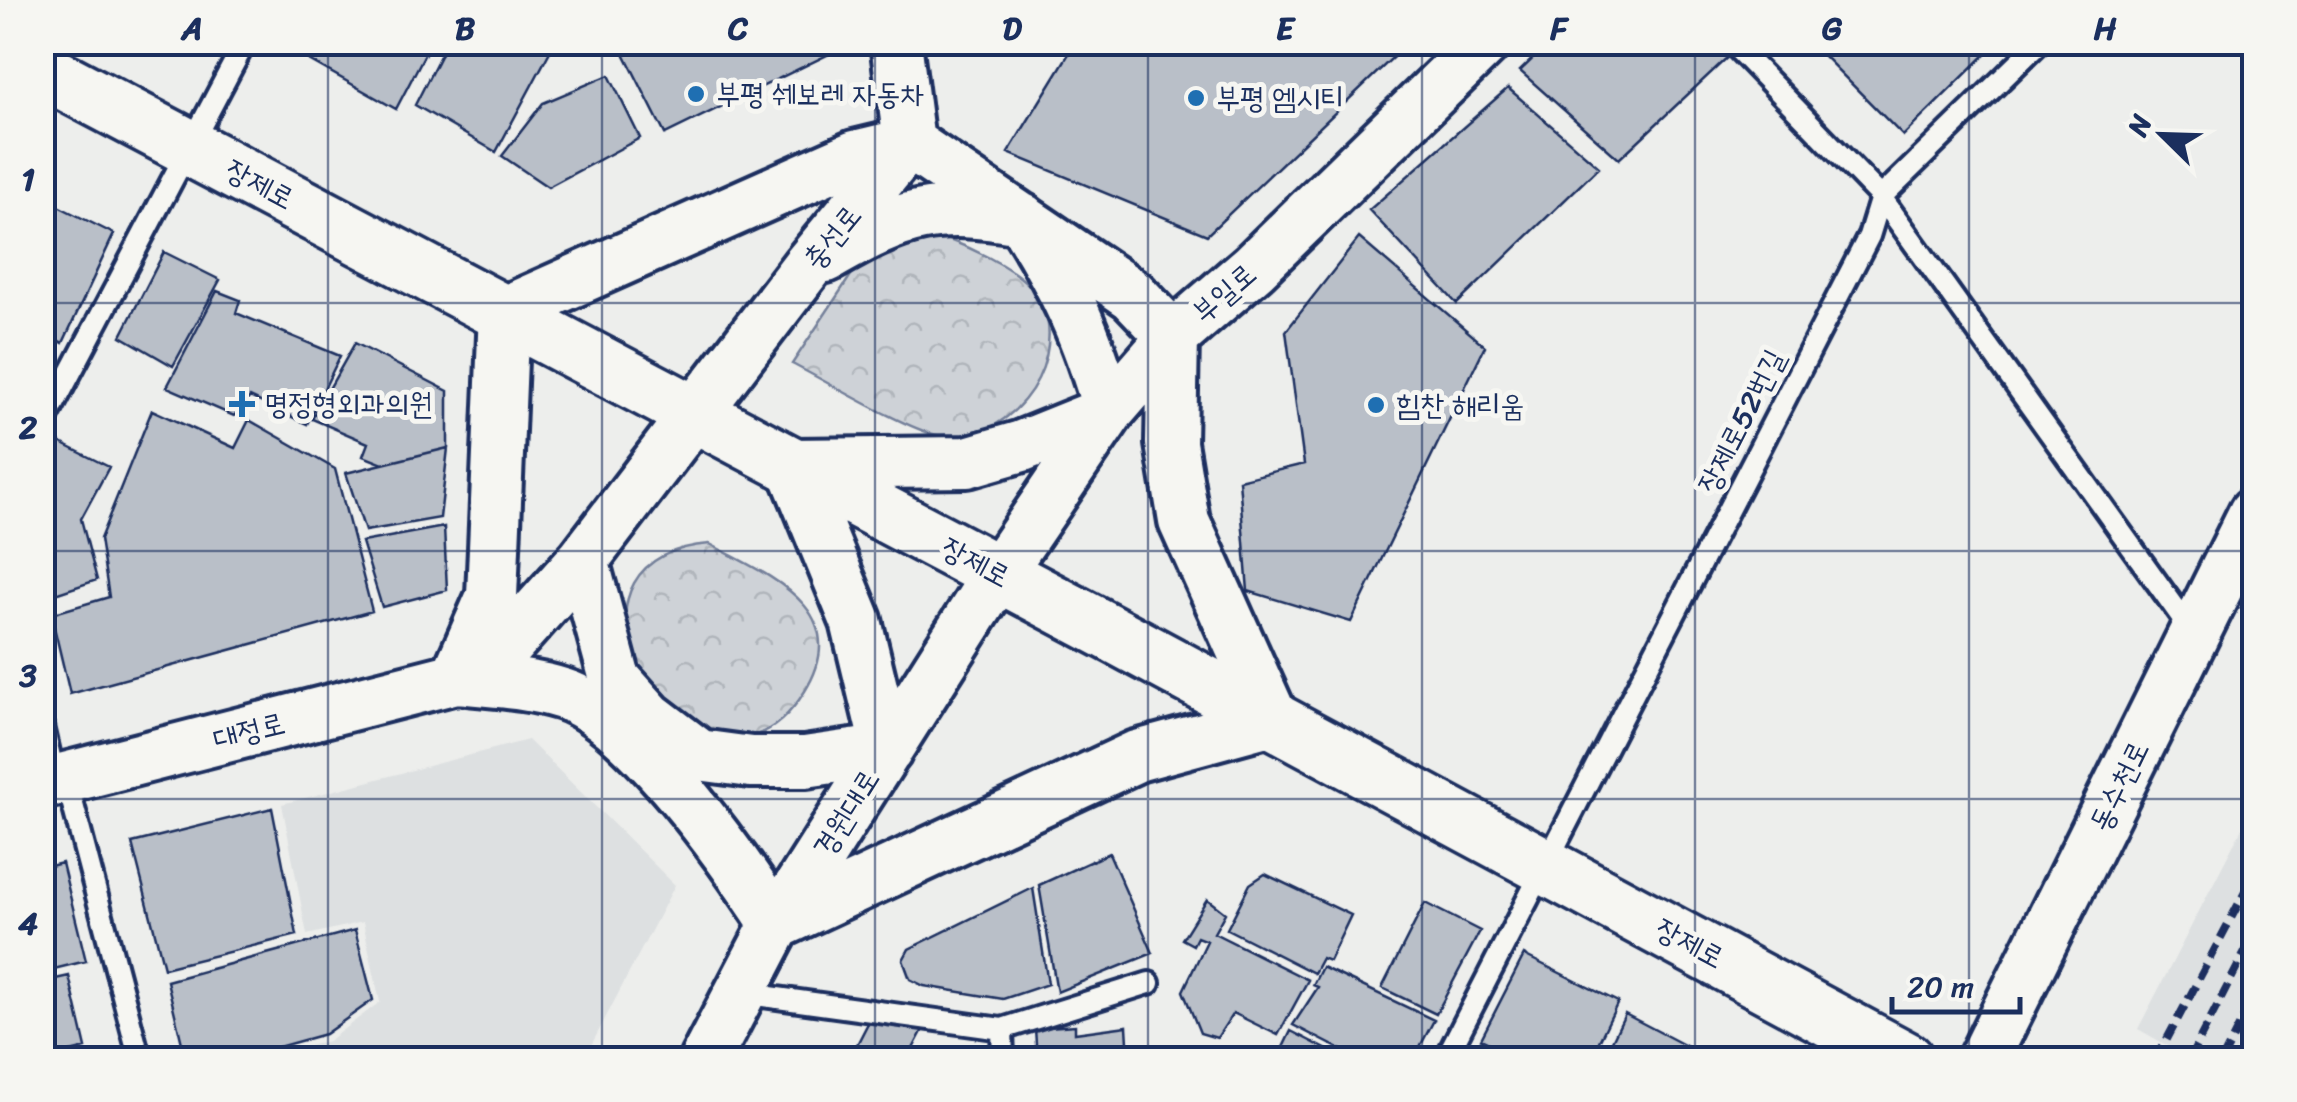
<svg xmlns="http://www.w3.org/2000/svg" width="2297" height="1102" viewBox="0 0 2297 1102" font-family="Sriracha,'Poor Story',sans-serif">
<defs>
<pattern id="park-crowns" width="20" height="18" patternUnits="userSpaceOnUse" patternTransform="scale(2.5)"><rect width="20" height="18" fill="#ced2d7"/><path d="M2 6a3 3 0 1 1 6 0M12 15a3 3 0 1 1 6 0" fill="none" stroke="#b0b5bb"/></pattern>
</defs>
<rect width="100%" height="100%" fill="#edeeec"/>
<filter id="ink" filterUnits="userSpaceOnUse"><feTurbulence type="fractalNoise" baseFrequency=".01" numOctaves="2"/><feDisplacementMap in="SourceGraphic" scale="20" xChannelSelector="R" yChannelSelector="G"/><feConvolveMatrix kernelMatrix="1 2 1 2 8 2 1 2 1" color-interpolation-filters="sRGB"/></filter>
<g filter="url(#ink)">
<!-- built -->
<path fill="#dde0e1" d="M528,740L675,885L584,1059H258L328,1041L380,1002L363,922L307,935L282,804Z
M2254,805V1059H2191L2138,1029Z"/>
<!-- park -->
<path fill="url(#park-crowns)" stroke="#74809a" stroke-width="2.5" d="M916,230C950,237 1032,270 1044,307C1066,370 1006,448 937,435C906,429 826,381 792,364L867,251Z
M710,544C767,575 856,609 805,691C793,710 777,729 755,735C648,765 549,556 710,544Z"/>
<!-- building -->
<path fill="#b9bfc8" stroke="#1b2f5e" stroke-width="2.5" d="M277,42H431L396,109Z
M447,42H555L496,152L415,105Z
M650,42H825L829,54L665,134L625,55Z
M1076,42H1409L1207,235L1008,153Z
M1550,42H1717L1730,55L1619,159L1520,71Z
M1810,42H1998L1903,136Z
M609,75L640,138L548,187L502,156L543,103Z
M1508,88L1599,167L1457,304L1369,210Z
M42,198L114,234L63,343L42,331Z
M1359,238L1485,346L1351,622L1248,591L1239,480L1304,464L1286,331Z
M164,252L220,280L173,366L121,336Z
M217,291L240,300L236,313L340,356L307,424L250,397L234,416L167,387Z
M355,343L448,391V448L383,464L363,456L368,443L312,419Z
M152,410L235,448L249,420L335,469L372,611L70,694L51,614L109,597L100,539Z
M59,442L109,467L81,519L97,580L43,598L42,473Z
M448,448L440,518L365,531L346,473Z
M444,527L447,590L382,607L362,542Z
M272,808L297,935L164,968L132,843Z
M1109,853L1153,953L1057,992L1039,885Z
M62,863L86,961L42,972V868Z
M1265,874L1351,915L1329,961L1322,958L1314,973L1227,929L1250,884Z
M1033,888L1048,984L1003,999L924,986L910,979L903,960L909,949Z
M1207,899L1225,913L1214,933L1308,980L1278,1035L1233,1013L1217,1038L1200,1033L1183,991L1207,941L1197,937L1193,945L1182,939Z
M1425,903L1480,931L1436,1014L1382,988Z
M355,930L373,1000L325,1034L231,1060H186L167,981Z
M1524,955L1618,1002L1590,1060L1478,1058L1487,1042L1481,1039Z
M1322,967L1434,1020L1413,1060H1361L1293,1025L1318,987L1313,985Z
M69,976L86,1048L42,1059V982Z
M1625,1014L1711,1059L1710,1060H1603Z
M868,1023L925,1026L907,1060H849Z
M1075,1025V1033L1127,1026L1129,1060H1037L1035,1028Z
M1291,1031L1347,1060H1277Z"/>
<g fill="none" stroke-linecap="round" stroke-linejoin="round">
<defs>
<path id="service" d="M1731,42L1881,197L2191,630
M42,427L245,42
M42,722L55,779
M66,778L140,1060
M741,993L1002,1029L1149,983
M1002,1029L1003,1060
M1445,1060L1869,236L1881,197L2040,42"/>
<path id="tertiary" d="M826,257C904,212 934,204 1022,219C1065,286 1087,335 1109,411
M583,560L615,679L649,717L699,755L751,762H805L887,750
M456,678L492,596L504,312L855,156L909,143L1133,295L1173,337L1171,443L1184,521L1273,719L1137,756L776,924
M456,678C492,682 529,683 563,694C635,717 735,861 776,924
M887,750L856,621L792,464L967,462L1022,446L1109,411
M42,784L456,678L508,644L583,560L806,268L909,143L896,42
M705,1060L776,924L998,574L1109,411L1173,337L1254,267L1485,42
M1983,1060L2254,513"/>
<path id="secondary" d="M42,70L1107,631L1906,1060"/>
</defs>
<!-- service casing -->
<use href="#service" stroke="#1b2f5e" stroke-width="28"/>
<!-- tertiary casing -->
<use href="#tertiary" stroke="#1b2f5e" stroke-width="58"/>
<!-- secondary casing -->
<use href="#secondary" stroke="#1b2f5e" stroke-width="62"/>
<!-- service -->
<use href="#service" stroke="#f6f6f2" stroke-width="20"/>
<!-- tertiary -->
<use href="#tertiary" stroke="#f6f6f2" stroke-width="50"/>
<!-- secondary -->
<use href="#secondary" stroke="#f6f6f2" stroke-width="55"/>
<!-- rail -->
<path stroke="#1b2f5e" stroke-width="8" stroke-dasharray="15 8" stroke-linecap="butt" d="M2156,1060L2254,875
M2189,1060L2254,935
M2222,1060L2254,997"/>
</g>
</g>
<!-- grid -->
<path fill="none" stroke="#1b2f5e" stroke-width="2.5" stroke-opacity="0.55" d="M328,42V1060M602,42V1060M875,42V1060M1148,42V1060M1422,42V1060M1695,42V1060M1969,42V1060M42,303H2254M42,551H2254M42,799H2254"/>
<!-- markers -->
<g fill="#1f6fb2" stroke="#f6f6f2" stroke-width="4">
<circle cx="696" cy="94" r="10"/>
<circle cx="1196" cy="98" r="10"/>
<path d="M237 389h10v10h10v10h-10v10h-10v-10h-10v-10h10z"/>
<circle cx="1376" cy="405" r="10"/>
</g>
<g text-anchor="middle" stroke-width="10" stroke-linejoin="round" paint-order="stroke">
<!-- poi labels -->
<g font-size="30" fill="#1b2f5e" stroke="#f6f6f2" text-anchor="start">
<text x="716" y="104">부평 쉐보레 자동차</text>
<text x="1216" y="108">부평 엠시티</text>
<text x="264" y="414">명정형외과의원</text>
<text x="1396" y="415">힘찬 해리움</text>
</g>
<!-- street labels -->
<g font-size="30" fill="#1b2f5e" stroke="#f6f6f2">
<text transform="translate(260 184) rotate(28)" y="10">장제로</text>
<text transform="translate(832 237) rotate(-51)" y="10">충선로</text>
<text transform="translate(1224 293) rotate(-41)" y="10">부일로</text>
<text transform="translate(1741 421) rotate(-63)" y="10">장제로52번길</text>
<text transform="translate(976 562) rotate(28)" y="10">장제로</text>
<text transform="translate(249 731) rotate(-14)" y="10">대정로</text>
<text transform="translate(2119 786) rotate(-64)" y="10">동수천로</text>
<text transform="translate(846 813) rotate(-58)" y="10">경원대로</text>
<text transform="translate(1690 943) rotate(28)" y="10">장제로</text>
</g>
</g>
<!-- margin -->
<rect width="2297" height="1102" fill="none" stroke="#f6f6f2" stroke-width="110"/>
<!-- north arrow -->
<g transform="translate(2162 135) rotate(293)" stroke="#f6f6f2" stroke-width="8" paint-order="stroke">
<path d="M0-8L18 38L0 25L-18 38Z" fill="#1b2f5e"/>
<text y="-15" font-size="28" font-weight="bold" text-anchor="middle" fill="#1b2f5e">N</text>
</g>
<!-- scale -->
<path d="M1892 997v15h128v-15" fill="none" stroke="#1b2f5e" stroke-width="5"/>
<text x="1907" y="997" font-size="30" fill="#1b2f5e" stroke="#f6f6f2" stroke-width="8" paint-order="stroke">20 m</text>
<rect x="55" y="55" width="2187" height="992" fill="none" stroke="#1b2f5e" stroke-width="4"/>
<g font-size="32" text-anchor="middle" font-weight="bold" fill="#1b2f5e">
<text x="192" y="39">A</text>
<text x="465" y="39">B</text>
<text x="738" y="39">C</text>
<text x="1012" y="39">D</text>
<text x="1285" y="39">E</text>
<text x="1559" y="39">F</text>
<text x="1832" y="39">G</text>
<text x="2105" y="39">H</text>
<text x="28" y="190">1</text>
<text x="28" y="438">2</text>
<text x="28" y="686">3</text>
<text x="28" y="934">4</text>
</g>
</svg>
